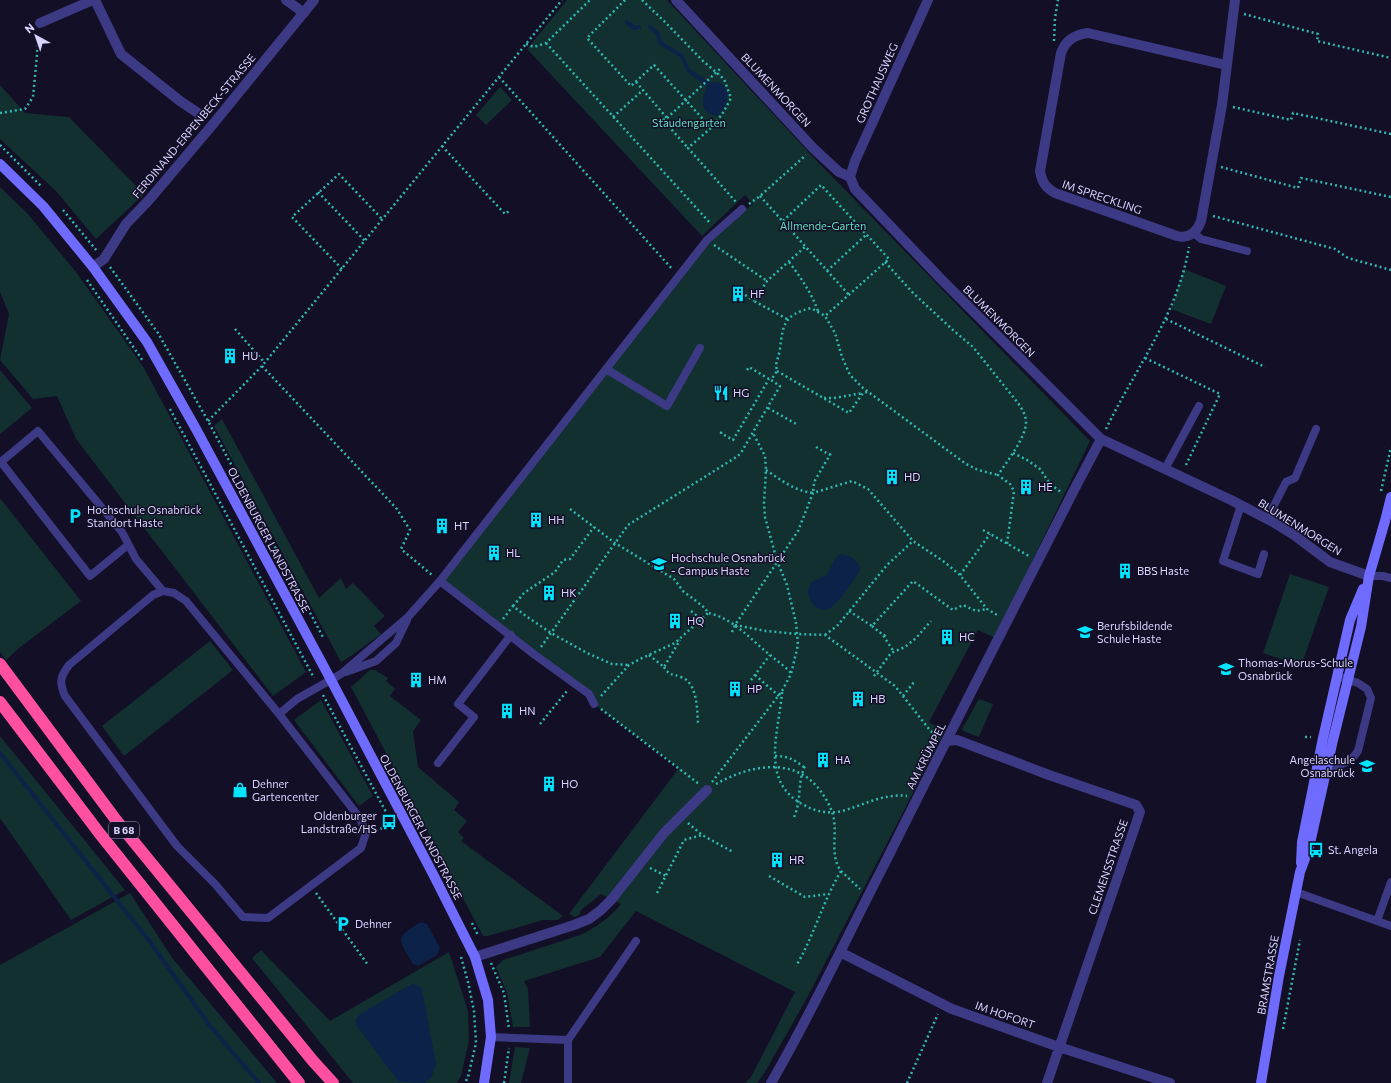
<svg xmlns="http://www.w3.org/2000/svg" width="1391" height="1083" viewBox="0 0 1391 1083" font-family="Commissioner,sans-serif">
<rect width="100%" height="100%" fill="#130f26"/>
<!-- green -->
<path fill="#12302f" d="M567,0H667L815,159L1090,441L995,638L978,630L929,722L945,731L807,998L765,1072L757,1083H745L751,1077L795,992L636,911L600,957L524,981L528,989L530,1027H513L507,993L496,967L503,960L580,935C595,928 611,917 621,904L601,894L581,910L579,915L575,917L569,914L679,768L594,704L589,694L442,582L706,245L743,211L753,204L745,195L702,236L527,49Z
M0,85L25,113L69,117L144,194L96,239L56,191L0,139Z
M500,87L512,100L486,125L476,115Z
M0,187L27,213L76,272L144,368L306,672L273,696L76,439L57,396L33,399L0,360L9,314L0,292Z
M1184,269L1226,286L1211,324L1171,309Z
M0,370L32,408L0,434Z
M222,419L319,598L341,578L346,589L353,583L385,616L374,626L381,634L351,656L341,662L214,426Z
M0,498L81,601L19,648L6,660L0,652Z
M1290,574L1329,587L1301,666L1263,653Z
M210,641L233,670L124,756L102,726Z
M370,670H375L388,678L386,681L395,689L390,696L421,720L413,731L418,767L459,802L454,810L467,821L458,832L464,838L461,841L563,916L558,920H543L488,936H483L351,687Z
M979,699L993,704L979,737L963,731L962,729Z
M321,700L373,796L359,806L294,720Z
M0,736L125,890L71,920L0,818Z
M130,893L173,959L277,1083H0V965Z
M261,950L330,1021L449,952L468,1011L469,1041L461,1076L457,1083H353L252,958Z
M515,1047L530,1048L521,1083H509Z"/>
<!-- water -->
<path fill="#0c2248" d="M714,82C734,82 729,108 717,116C700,114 701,100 707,87Z
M841,554C850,555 859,560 860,570C855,579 838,604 830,608C815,616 802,594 811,583C816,578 823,579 827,574C834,566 830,561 841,554Z
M421,922L427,924L440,948L437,955L418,966L413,964C398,939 394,938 421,922Z
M412,984L418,985L422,989L436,1064L431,1078L425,1083L399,1082L357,1026L356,1020L360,1014Z"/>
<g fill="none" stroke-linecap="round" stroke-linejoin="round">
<!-- stream -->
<path stroke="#0c2248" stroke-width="4" d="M627,22L634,28L639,27
M650,27L658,34L659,40L662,44L682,56L687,68L689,71L710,85
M0,753L150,942L210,1026L259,1083"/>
<!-- path -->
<path stroke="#2fb8b0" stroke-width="2.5" stroke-dasharray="2 3" stroke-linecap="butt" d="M625,0L587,38L631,86L654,65L711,128L688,148L736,202
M642,0L666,23L703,61L724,79L731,98C725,109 721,120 709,126
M1244,14L1318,34L1317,41L1391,58
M1054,41L1055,18L1058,0
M546,43L711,224
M526,44L534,47L546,43L590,0
M499,77L673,270
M636,82L667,118L663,120L688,148
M1233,107L1291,120L1293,113L1391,134
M0,113L25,109L33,97L39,34
M613,117L643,90
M667,118L722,67
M0,145L41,186
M442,146L505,214L509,211
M1221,167L1298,188L1301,178L1391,197
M318,192L365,241
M760,196L849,295
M749,204L760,196L806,155
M63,210L97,251
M1213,216L1335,249L1348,258L1391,270
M783,221L821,185L889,259L825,316
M714,245L767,281
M789,262C801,278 811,292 818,311
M885,262L913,293L953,330L973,347L1018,403C1022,409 1026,415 1026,423C1026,437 1006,463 998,475L1010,484L1014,491L1007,544
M110,267L158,333L208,421L324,639
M342,269L292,217L339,174L382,219
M827,271L867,234
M87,280L143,361
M745,295L754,301
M787,319L754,301L767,281L806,246
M1166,319L1265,367
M235,329L265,363
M1145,358L1220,394L1185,467
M262,366L397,509L410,530L401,549L432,575
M747,370L749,367L769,379
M777,371L849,413L863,393L867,392
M824,398H834L863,393
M768,408L798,425
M170,409L314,678
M208,421L262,366L562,0
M1106,429C1135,369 1178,314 1189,247
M722,432L721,433L733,440L769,379
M816,447L830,455
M1013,453L1027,460L1040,469L1050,484L1061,492
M766,470C781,480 795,491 813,493L814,482L831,453
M1381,491L1391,447
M570,509L615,543L674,579L683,591L705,608L708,613C733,618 750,639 770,655C777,661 785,666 791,673
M983,530L1029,556
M960,575L990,534
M513,606L524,593L555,572L563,560L570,559L594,527
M691,611L701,619
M849,611L872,626L913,581L953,610L963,605L976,611L987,609
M503,619L513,606L526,616L551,633L587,653L612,664L629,665
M735,625L766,631L797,634L825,635L895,686L929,729L937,737
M872,626L883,635L894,652
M732,632L735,625L798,531L813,493L852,481L868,489L913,541L943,561L960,575L987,609L999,616
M825,635L838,625L887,565L913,541
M884,636L887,633
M541,647L628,525L738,456L742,451L780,386L771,380L777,371L776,365C777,360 779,355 780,349C783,324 784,315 811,308L825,316L835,333L842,357L850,375L863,388L966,464L978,470L998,475
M649,655L664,667L680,640
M664,667C670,677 672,673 681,677C698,683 697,710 698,724
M755,675L779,696
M874,676L891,653L905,647L916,638L931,621
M751,680L770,655
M782,692C779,732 759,782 804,805C816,812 829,814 842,811C864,805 884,793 907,796
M323,695L386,812
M601,696L629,665L640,659L675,643L708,613
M903,696L914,682
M601,709L699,784
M540,724L567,691
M1305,737H1311
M775,756C788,756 795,760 805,768
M712,782L782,691L791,674L798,645L796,623L787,585L777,561L765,517L764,503L766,470L765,456L753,433
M716,784C750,765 796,755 822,793C826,799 831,807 833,815C838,833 829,855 841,871C823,901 814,936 796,966
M794,817C802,800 797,782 805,766
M688,823L702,835L733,852
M376,831L392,823
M650,868L666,876
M841,871L860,889
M769,876L805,897L828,894
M316,893L368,965
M657,893L684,840L702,835
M472,923L478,935
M461,957L468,982L474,1011L476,1043L468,1077L465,1083
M491,963L504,993L509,1029
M1283,1029L1300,940
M504,1083L509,1048
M907,1083L938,1014"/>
<!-- lane -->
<path stroke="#3d3a85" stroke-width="8" d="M1194,233L1201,239L1247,251
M606,369L667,406L700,348
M1165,469L1199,406
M1241,505L1223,561L1258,574L1264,554
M1267,519L1286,482L1295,478L1316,429
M128,545L90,576L1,462L38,431L122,532L136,559L163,591L174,593L186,601L279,714L359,817L366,833L361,848L268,918L243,917L215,884L177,846L65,696C59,682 60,677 69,665L153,595L163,591
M1369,576H1383L1391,578
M440,581L535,655L589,694L594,704
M346,672L376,661L396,643L407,620
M279,714L297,699L341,674L408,617L440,581L707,240L742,209
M438,763L474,717L458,704L511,635
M1326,771L1351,760L1358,751L1371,698L1367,689L1358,683L1337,676
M1296,892L1391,926
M1377,921L1391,882
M491,1037L568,1040
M568,1083V1040L636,941"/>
<!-- street -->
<path stroke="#3d3a85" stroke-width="10" d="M95,0L121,54L180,101L201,115
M286,0L304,13
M676,0L813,148L839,172L850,177L855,189L940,278L1101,439L1231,500L1273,522L1294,535L1330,562L1369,576
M40,23L93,0
M1226,65L1088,33C1074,35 1066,40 1061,53L1040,171C1042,182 1045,187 1055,193L1177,236C1189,239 1197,232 1201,221L1222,105L1235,0
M850,177L855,161L928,0
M93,267L104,259L126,224L149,200L214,123L314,0
M947,741L957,740L1049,775L1136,805L1140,812L1047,1083
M840,952L952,1009L1059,1047L1170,1083
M475,957L574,925L589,919L601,910L612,899L664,833L707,790
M771,1083C813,1011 847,936 885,863C947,738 1011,614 1074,490L1101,439"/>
<!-- secondary -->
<path stroke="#6f6bff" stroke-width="10" d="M0,164L43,206L93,267L147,342L196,429L331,680L433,874L475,957L488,1000L491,1037L484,1083
M1301,863L1302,842L1323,738L1350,620L1363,589
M1261,1083L1279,976L1300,872L1309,848L1333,740L1361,627L1369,576L1385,521L1391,497"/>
<!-- highway -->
<path stroke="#ff4fa3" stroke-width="12" d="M0,664L116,820L313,1061L333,1083
M0,702L100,834L299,1083"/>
</g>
<!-- icons -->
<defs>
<symbol id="building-bare" viewBox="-9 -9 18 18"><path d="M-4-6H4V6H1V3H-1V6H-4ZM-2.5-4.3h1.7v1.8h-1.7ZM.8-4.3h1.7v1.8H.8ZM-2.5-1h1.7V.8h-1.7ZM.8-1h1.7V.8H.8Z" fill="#00e5ff" stroke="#130f26" stroke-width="2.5" paint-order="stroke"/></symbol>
<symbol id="restaurant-bare" viewBox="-9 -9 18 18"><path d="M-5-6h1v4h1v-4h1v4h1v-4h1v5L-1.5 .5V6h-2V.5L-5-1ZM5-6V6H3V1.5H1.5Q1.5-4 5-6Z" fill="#00e5ff" stroke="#130f26" stroke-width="2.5" paint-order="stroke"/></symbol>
<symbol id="parking-bare" viewBox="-9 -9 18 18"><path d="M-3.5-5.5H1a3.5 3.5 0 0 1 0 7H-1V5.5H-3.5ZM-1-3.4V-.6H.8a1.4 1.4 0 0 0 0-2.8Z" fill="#00e5ff" stroke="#130f26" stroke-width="2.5" paint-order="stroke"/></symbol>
<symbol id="university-bare" viewBox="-9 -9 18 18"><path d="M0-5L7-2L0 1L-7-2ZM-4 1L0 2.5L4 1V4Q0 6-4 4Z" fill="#00e5ff" stroke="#130f26" stroke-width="2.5" paint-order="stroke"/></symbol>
<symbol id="school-bare" viewBox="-9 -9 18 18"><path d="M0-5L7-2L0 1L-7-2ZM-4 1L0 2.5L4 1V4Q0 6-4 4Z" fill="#00e5ff" stroke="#130f26" stroke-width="2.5" paint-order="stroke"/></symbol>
<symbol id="shop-bare" viewBox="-9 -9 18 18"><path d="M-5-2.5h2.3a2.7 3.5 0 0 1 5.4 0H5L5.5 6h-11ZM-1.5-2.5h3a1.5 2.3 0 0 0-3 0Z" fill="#00e5ff" stroke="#130f26" stroke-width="2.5" paint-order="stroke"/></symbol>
<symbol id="bus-bare" viewBox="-9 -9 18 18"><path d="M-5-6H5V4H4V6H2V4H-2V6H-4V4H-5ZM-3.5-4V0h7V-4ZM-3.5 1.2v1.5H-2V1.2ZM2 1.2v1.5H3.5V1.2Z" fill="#00e5ff" stroke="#130f26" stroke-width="2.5" paint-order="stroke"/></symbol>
</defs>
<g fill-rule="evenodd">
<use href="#building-bare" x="727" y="283" width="22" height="22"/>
<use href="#building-bare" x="219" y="345" width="22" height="22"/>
<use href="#restaurant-bare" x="710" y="382" width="22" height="22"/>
<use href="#building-bare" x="881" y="466" width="22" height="22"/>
<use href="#building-bare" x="1015" y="476" width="22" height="22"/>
<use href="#parking-bare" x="64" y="505" width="22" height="22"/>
<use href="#building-bare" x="525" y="509" width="22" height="22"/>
<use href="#building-bare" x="431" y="515" width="22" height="22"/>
<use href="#building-bare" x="483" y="542" width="22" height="22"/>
<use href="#university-bare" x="648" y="553" width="22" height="22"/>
<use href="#building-bare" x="1114" y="560" width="22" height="22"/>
<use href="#building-bare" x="538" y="582" width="22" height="22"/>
<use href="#building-bare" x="664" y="610" width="22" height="22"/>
<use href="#school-bare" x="1074" y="621" width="22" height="22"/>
<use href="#building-bare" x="936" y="626" width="22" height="22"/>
<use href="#school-bare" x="1215" y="658" width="22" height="22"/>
<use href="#building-bare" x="405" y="669" width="22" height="22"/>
<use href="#building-bare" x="724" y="678" width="22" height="22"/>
<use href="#building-bare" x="847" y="688" width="22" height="22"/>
<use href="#building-bare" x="496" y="700" width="22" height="22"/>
<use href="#building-bare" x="812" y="749" width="22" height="22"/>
<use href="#school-bare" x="1356" y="755" width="22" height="22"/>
<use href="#building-bare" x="538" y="773" width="22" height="22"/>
<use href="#shop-bare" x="229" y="779" width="22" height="22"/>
<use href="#bus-bare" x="378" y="811" width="22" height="22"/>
<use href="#bus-bare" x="1305" y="839" width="22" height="22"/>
<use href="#building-bare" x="766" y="849" width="22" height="22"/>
<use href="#parking-bare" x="332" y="913" width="22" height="22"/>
</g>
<g text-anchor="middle" stroke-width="3" stroke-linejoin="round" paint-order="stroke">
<!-- shield labels -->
<rect fill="#130f26" stroke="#9e99be" stroke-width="1" x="109" y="822" width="30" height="16" rx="3"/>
<g font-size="10" font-weight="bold" fill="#d9d4ff">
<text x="124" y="834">B 68</text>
</g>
<!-- street labels -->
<g font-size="11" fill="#d9d4ff" stroke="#130f26">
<text transform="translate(877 83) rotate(-66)" y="4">GROTHAUSWEG</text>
<text transform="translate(776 90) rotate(47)" y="4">BLUMENMORGEN</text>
<text transform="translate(194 126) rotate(-50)" y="4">FERDINAND-ERPENBECK-STRASSE</text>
<text transform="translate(1102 197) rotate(19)" y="4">IM SPRECKLING</text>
<text transform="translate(999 321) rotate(45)" y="4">BLUMENMORGEN</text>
<text transform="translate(1300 527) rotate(32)" y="4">BLUMENMORGEN</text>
<text transform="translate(269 540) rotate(62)" y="4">OLDENBURGER LANDSTRASSE</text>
<text transform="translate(926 756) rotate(-63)" y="4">AM KRÜMPEL</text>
<text transform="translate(421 827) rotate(62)" y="4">OLDENBURGER LANDSTRASSE</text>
<text transform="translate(1108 867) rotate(-71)" y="4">CLEMENSSTRASSE</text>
<text transform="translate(1268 975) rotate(-80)" y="4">BRAMSTRASSE</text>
<text transform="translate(1005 1015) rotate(19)" y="4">IM HOFORT</text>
</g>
<!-- park labels -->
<g font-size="11" fill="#5fe0c0" stroke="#130f26">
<text x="689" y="127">Staudengarten</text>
<text x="823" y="230">Allmende-Garten</text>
</g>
<!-- poi labels -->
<g font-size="11" fill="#d9d4ff" stroke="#130f26" text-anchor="start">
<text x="750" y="298">HF</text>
<text x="242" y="360">HU</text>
<text x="733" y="397">HG</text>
<text x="904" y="481">HD</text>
<text x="1038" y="491">HE</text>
<text x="87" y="514">Hochschule Osnabrück<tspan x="87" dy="13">Standort Haste</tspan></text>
<text x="548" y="524">HH</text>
<text x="454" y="530">HT</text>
<text x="506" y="557">HL</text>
<text x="671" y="562">Hochschule Osnabrück<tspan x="671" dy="13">- Campus Haste</tspan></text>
<text x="1137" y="575">BBS Haste</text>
<text x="561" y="597">HK</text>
<text x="687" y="625">HQ</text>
<text x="1097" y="630">Berufsbildende<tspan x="1097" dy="13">Schule Haste</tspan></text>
<text x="959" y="641">HC</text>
<text x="1238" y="667">Thomas-Morus-Schule<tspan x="1238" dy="13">Osnabrück</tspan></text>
<text x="428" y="684">HM</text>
<text x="747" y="693">HP</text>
<text x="870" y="703">HB</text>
<text x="519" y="715">HN</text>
<text x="835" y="764">HA</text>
<text x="1355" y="764" text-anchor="end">Angelaschule<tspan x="1355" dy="13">Osnabrück</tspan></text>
<text x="252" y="788">Dehner<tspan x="252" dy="13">Gartencenter</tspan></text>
<text x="561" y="788">HO</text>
<text x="377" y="820" text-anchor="end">Oldenburger<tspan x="377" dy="13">Landstraße/HS</tspan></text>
<text x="1328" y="854">St. Angela</text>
<text x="789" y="864">HR</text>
<text x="355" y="928">Dehner</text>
</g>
</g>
<!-- north arrow -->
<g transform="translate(36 36) rotate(320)" stroke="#130f26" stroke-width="3" paint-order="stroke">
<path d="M0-3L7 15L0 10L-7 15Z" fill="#d9d4ff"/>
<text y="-6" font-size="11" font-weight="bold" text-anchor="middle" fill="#d9d4ff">N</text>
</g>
</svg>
